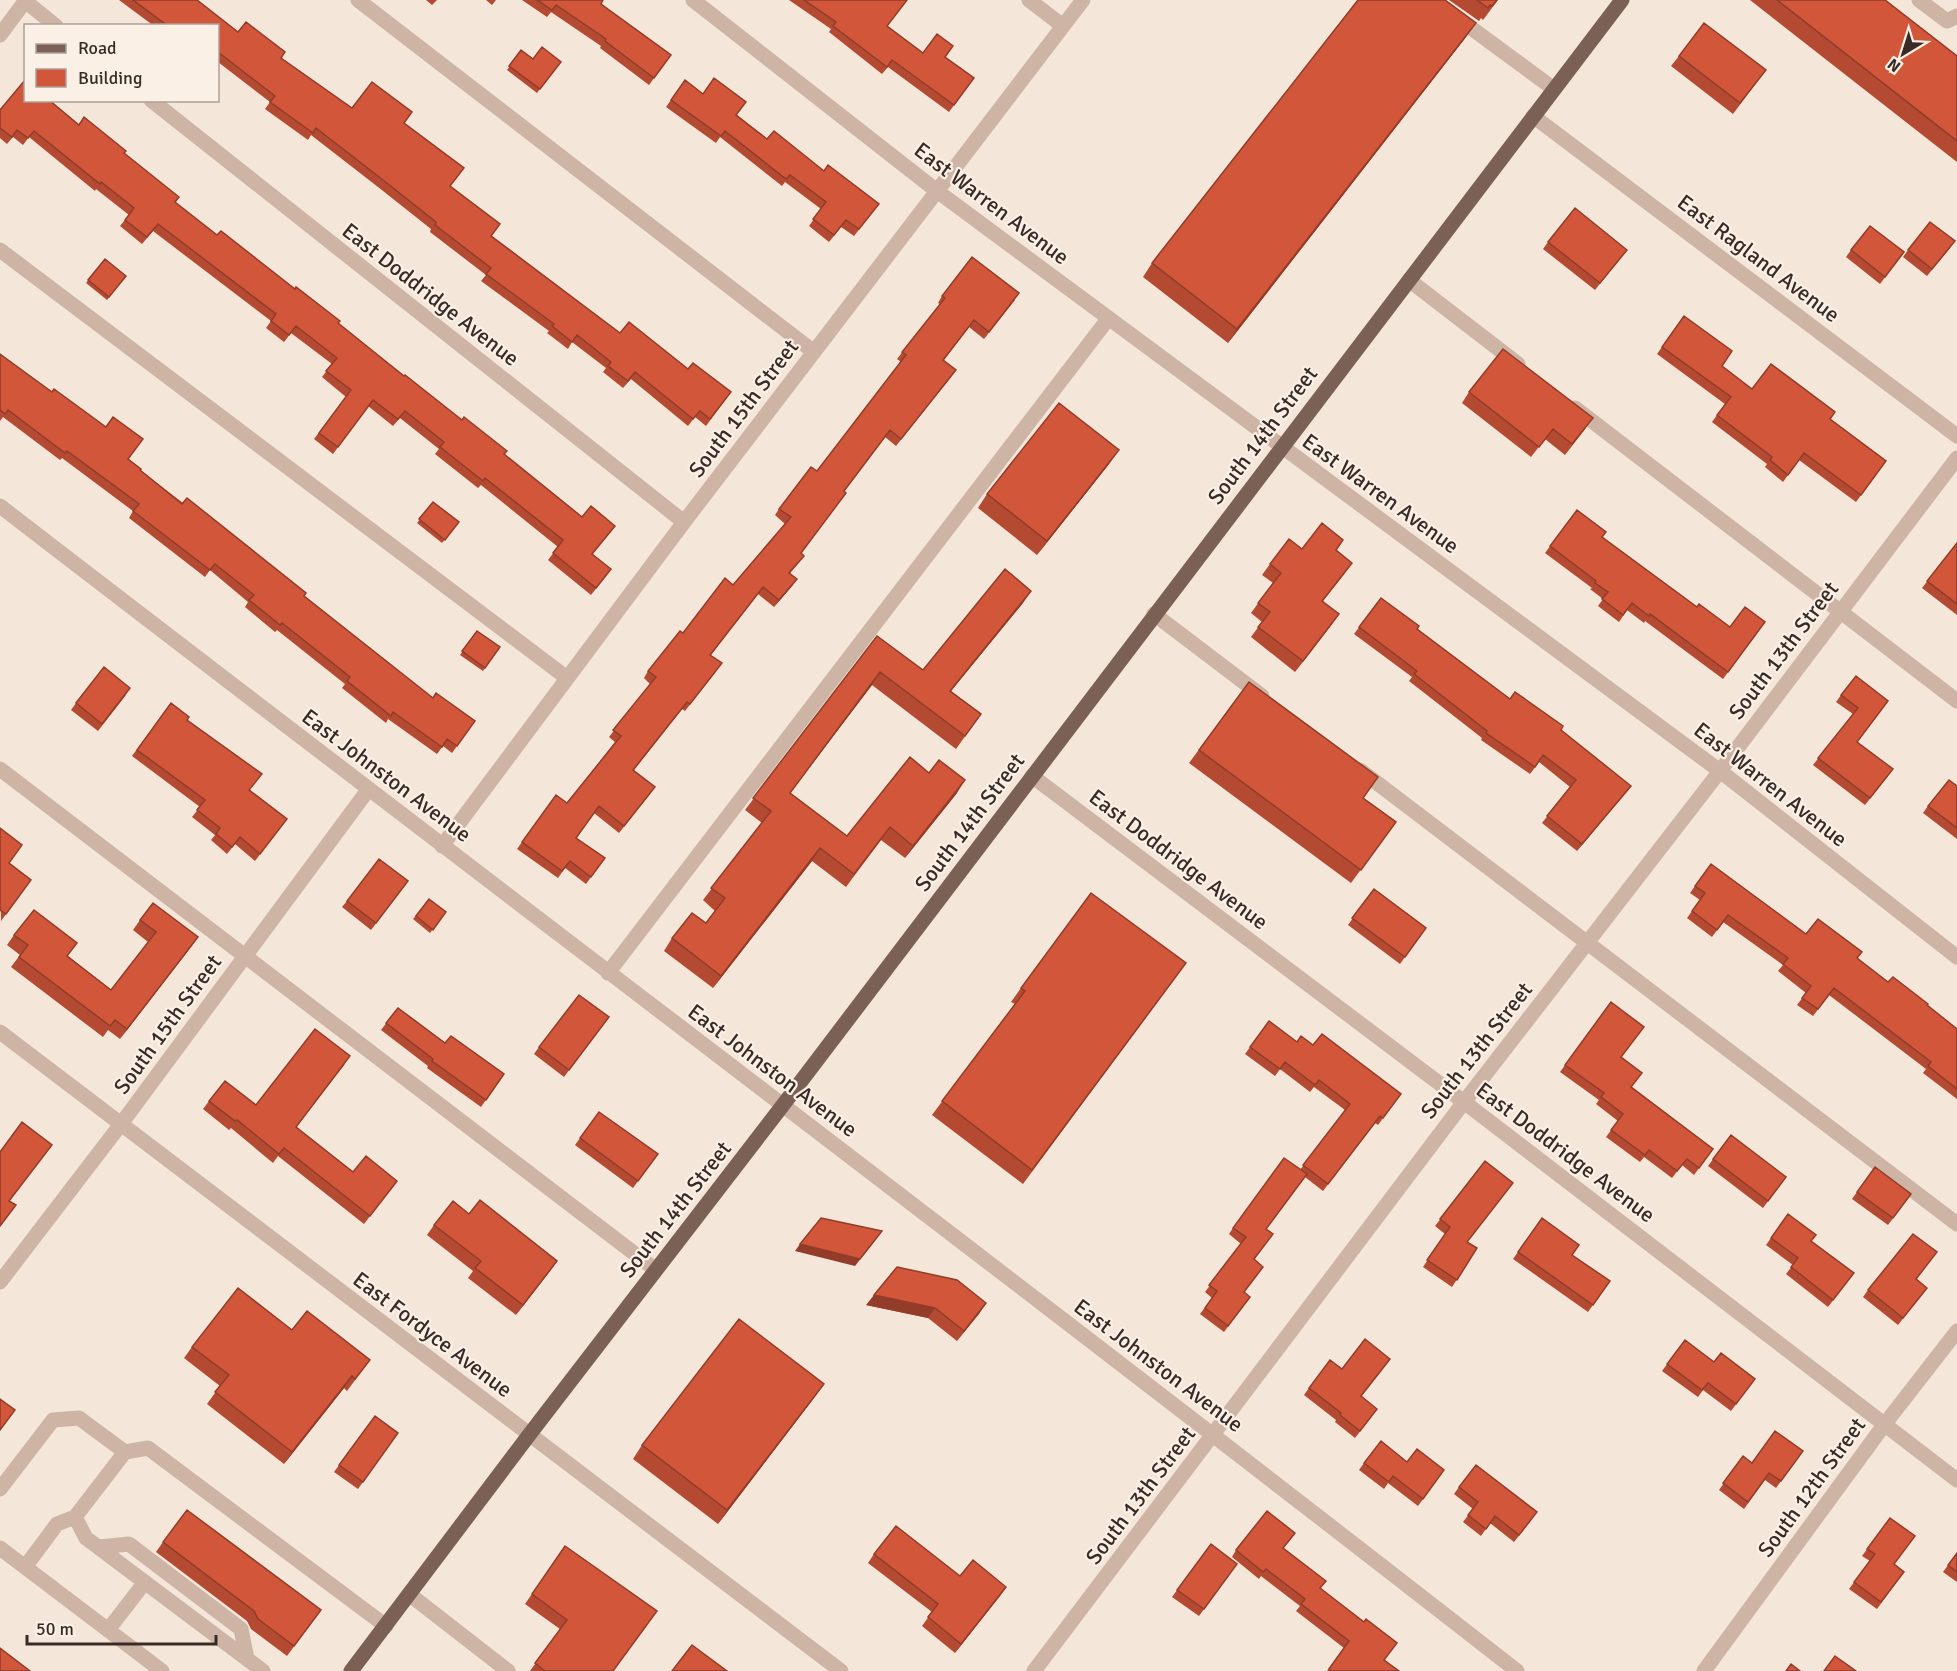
<svg xmlns="http://www.w3.org/2000/svg" width="1957" height="1671" viewBox="0 0 1957 1671" font-family="Signika,sans-serif">
<rect width="100%" height="100%" fill="#f4e6d9"/>
<g fill="none" stroke-linecap="round" stroke-linejoin="round">
<!-- minor -->
<path stroke="#cdb4a4" stroke-width="15" d="M358,0L814,352
M693,0L937,191L1720,771L1957,957
M1029,0L1063,26
M1433,0L1554,89
M1919,0L1947,21L1957,16
M25,1L56,26
M0,35L26,0
M151,100L684,522
M1533,116L1957,436
M0,250L567,678
M1409,280L1518,364
M1575,408L1957,701
M0,506C505,895 1015,1279 1517,1671
M1154,614L1262,696
M0,769L656,1270
M1360,770L1957,1224
M1032,776L1464,1102L1957,1480
M442,846L684,522L1083,0
M608,973L1108,319
M0,1032L841,1671
M0,1282L121,1124L368,790
M0,1489L53,1420L79,1418L125,1452
M99,1547L129,1544L241,1629L247,1659
M0,1548L162,1671
M25,1567L57,1524L75,1517
M409,1594L508,1671
M108,1630L145,1582
M263,1671L86,1538L75,1517L125,1452L148,1448L386,1626
M1034,1671L1464,1102L1720,771L1957,458
M1704,1671L1884,1425L1957,1331"/>
<!-- major -->
<path stroke="#7b6056" stroke-width="15" d="M351,1671L529,1435L783,1105L1622,0"/>
</g>
<!-- wall -->
<path fill="#b44a32" d="M119,0H197L238,32L281,58L352,108L404,123L450,186L492,236L620,333L688,369L726,399L706,426L695,417L688,426L631,379L623,388L603,372L606,368L572,342L568,349L547,333L549,331L481,281L486,275L430,232L431,229L378,187L311,135L308,140L265,109L270,102L218,62V26H154Z
M426,0H437L432,5Z
M486,0H496L492,5Z
M522,0H603L601,4L671,55L649,85L600,48L601,46L551,12L547,17Z
M789,0H907L887,26L923,53L945,57L974,78L949,112L888,67L882,74L829,32L831,29Z
M1449,0H1498L1483,20L1481,18L1479,21Z
M1750,0H1885L1957,56V162Z
M1466,37L1228,343L1143,277L1152,263Z
M521,50L533,59L561,62L537,93L507,70Z
M1679,56L1766,70L1733,114L1671,66Z
M685,80L703,94L737,115L767,139L824,171L879,204L854,236L841,227L829,242L809,226L821,209L785,182L782,186L720,137L716,143L666,107Z
M0,110L79,125L124,153L176,203L217,235L338,323L404,376L582,517L615,526L592,554L606,576L591,595L548,560L558,547L481,485L478,488L435,454L439,449L400,418L393,426L368,406L333,454L314,439L346,397L322,377L332,364L291,333L284,342L266,328L271,321L153,231L142,244L120,226L129,215L96,189L95,191L29,137L23,145L13,137L7,144L0,138Z
M1548,242L1622,256L1595,290L1543,249Z
M1950,248L1927,276L1903,257L1908,250Z
M1851,250L1904,252L1880,284L1846,257Z
M105,259L126,276L107,300L86,283Z
M942,296L1015,300L984,339L969,327L944,360L951,377L896,446L885,437L844,491L801,553L804,556L790,573L797,579L792,586L774,607L758,594L711,655L717,670L685,711L682,709L634,770L650,794L619,833L594,813L576,838L605,858L586,884L565,868L558,878L517,849L556,795L567,803L615,742L609,737L650,684L644,678L648,671L683,633L733,585L785,524L775,515L779,509L817,471L901,362L897,359L940,304L938,303Z
M1684,316L1722,366L1752,389L1830,419L1886,461L1856,502L1799,460L1783,482L1765,467L1767,464L1712,422L1725,404L1657,354Z
M0,354L128,459L140,470L304,596L433,698L475,721L452,753L443,746L437,754L388,719L386,723L342,688L345,684L277,630L275,632L245,607L248,602L210,570L205,577L129,518L133,511L62,458L60,460L3,417L0,421Z
M1469,392L1586,428L1565,455L1545,439L1531,457L1462,403Z
M1109,464L1037,555L978,508L987,494Z
M433,502L459,522L442,543L417,523Z
M1577,510L1602,537L1697,607L1730,627L1765,622L1723,679L1645,621L1644,623L1627,610L1619,622L1598,606L1603,599L1590,589L1592,588L1545,553Z
M1343,540L1336,550L1345,573L1323,601L1332,624L1295,672L1251,637L1262,622L1251,613L1273,583L1262,575L1270,564L1302,549Z
M1957,543V615L1922,588Z
M1381,598L1417,629L1510,699L1561,730L1626,792L1577,851L1542,823L1570,787L1539,762L1530,774L1481,740L1482,738L1409,681L1412,677L1354,634Z
M1023,603L951,691L981,714L956,749L872,685L790,793L847,836L929,773L957,793L905,858L881,840L846,887L812,861L713,988L664,951L672,938L706,923L715,911L703,900L762,823L745,810L877,636L923,670Z
M477,631L500,647L483,671L460,655Z
M1249,682L1363,798L1396,822L1351,883L1189,763Z
M126,695L98,731L71,710L76,703Z
M1841,695L1888,701L1857,742L1888,776L1865,805L1813,765L1853,714L1836,702Z
M171,703L187,720L250,790L287,819L255,861L235,844L227,854L211,840L215,835L192,817L200,807L132,756Z
M1957,786V839L1923,813L1928,806Z
M0,828L9,863L31,880L1,921Z
M1711,864L1806,934L1857,958L1888,982L1927,1005L1957,1029V1099L1923,1073L1926,1069L1829,995L1813,1016L1797,1005L1806,993L1778,971L1783,965L1723,922L1712,937L1687,918L1700,900L1690,893Z
M403,888L371,930L342,907L347,901Z
M1374,889L1426,928L1400,964L1348,925Z
M429,899L446,912L430,933L413,919Z
M140,920L198,937L120,1039L108,1030L103,1037L11,967L20,955L7,945L14,935L68,956L111,990L148,942L133,930Z
M1186,963L1023,1184L932,1115L1015,1004L1011,1002L1021,988Z
M1611,1002L1621,1057L1632,1087L1713,1149L1694,1175L1682,1165L1672,1178L1644,1157L1640,1162L1606,1137L1618,1121L1596,1104L1599,1100L1560,1072Z
M398,1008L445,1043L504,1074L481,1107L427,1068L428,1066L381,1030Z
M609,1017L564,1077L534,1054L539,1047Z
M1269,1021L1297,1042L1313,1045L1401,1094L1378,1125L1375,1123L1323,1191L1305,1177L1266,1229L1254,1259L1244,1292L1250,1297L1224,1332L1200,1314L1212,1298L1205,1292L1241,1244L1229,1234L1233,1228L1300,1170L1345,1110L1314,1087L1310,1092L1280,1069L1275,1076L1245,1054Z
M345,1064L296,1127L353,1172L397,1181L364,1224L278,1156L273,1163L231,1128L229,1130L203,1109L209,1101L256,1105Z
M599,1112L658,1154L633,1188L575,1145Z
M1731,1135L1786,1177L1763,1208L1708,1166Z
M1485,1161L1467,1242L1477,1248L1452,1287L1423,1267L1445,1234L1435,1226Z
M1875,1167L1911,1194L1888,1225L1852,1199Z
M469,1214L557,1261L516,1315L468,1278L473,1271L427,1235L434,1225Z
M1788,1214L1811,1241L1854,1273L1828,1307L1786,1274L1793,1265L1766,1245Z
M1542,1218L1572,1255L1610,1281L1588,1312L1513,1259Z
M1917,1279L1927,1288L1898,1325L1863,1297L1868,1290Z
M986,1303L957,1341L928,1318L866,1305Z
M1685,1340L1714,1362L1755,1379L1731,1411L1703,1390L1698,1397L1662,1371Z
M192,1347L370,1360L347,1391L344,1388L284,1464L207,1404L220,1386L184,1358Z
M1342,1369L1362,1396L1372,1416L1355,1438L1335,1422L1336,1420L1304,1395L1309,1388Z
M824,1384L718,1524L633,1459L642,1445Z
M375,1416L398,1433L358,1489L334,1472Z
M1803,1451L1776,1488L1765,1480L1744,1509L1719,1490L1743,1456L1752,1463Z
M1407,1462L1444,1470L1418,1506L1388,1483L1384,1489L1359,1470L1364,1463Z
M1459,1487L1532,1519L1514,1542L1490,1523L1481,1536L1463,1522L1473,1509L1454,1494Z
M1890,1518L1894,1564L1904,1572L1877,1609L1849,1589L1870,1561L1862,1556Z
M1295,1533L1283,1549L1384,1660L1399,1671H1327L1344,1648L1296,1611L1300,1606L1261,1576L1259,1579L1232,1557L1236,1550Z
M163,1542L321,1610L287,1656L251,1629L247,1621L156,1552Z
M1211,1544L1237,1564L1199,1616L1172,1597Z
M565,1546L613,1671H530L560,1629L525,1604Z
M1957,1553V1582L1943,1572Z
M874,1554L960,1576L1006,1587L955,1653L922,1626L932,1612L868,1563Z"/>
<!-- shaded-wall -->
<path fill="#923c29" d="M1476,23L1466,37L1228,343L1237,329Z
M1119,450L1109,464L1037,555L1047,541Z
M797,579L792,586L774,607L779,600Z
M1031,591L1023,603L941,703L950,691Z
M1339,614L1332,624L1295,672L1303,661Z
M880,672L872,685L781,805L790,793Z
M965,780L957,793L905,858L913,846Z
M1631,786L1626,792L1577,851L1582,844Z
M820,848L812,861L713,988L721,976Z
M198,937L191,947L120,1039L127,1029Z
M877,1238L855,1266L795,1251L800,1244Z
M557,1261L550,1271L516,1315L523,1305Z
M874,1295L935,1308L928,1318L866,1305Z
M986,1303L979,1314L957,1341L964,1331Z
M352,1376L344,1388L284,1464L292,1452Z
M824,1384L814,1398L718,1524L727,1510Z
M1006,1587L1000,1596L955,1653L961,1644Z"/>
<!-- building -->
<path fill="#d1563a" stroke="#923c29" stroke-width="1.5" d="M133,0H197L238,32L246,22L285,52L281,58L352,108L372,82L412,112L404,123L464,168L450,186L500,224L491,236L620,333L629,322L688,369L693,363L731,392L710,419L700,411L693,419L635,372L628,381L608,366L611,362L577,335L572,342L552,326L554,324L486,274L491,268L435,225L436,222L383,180L316,128L313,133L270,102L275,96L218,52V26H168Z
M537,0H603L601,4L671,55L654,78L605,41L606,39L556,5L552,10Z
M804,0H907L887,26L923,53L937,34L953,46L945,57L974,78L954,105L892,60L887,67L833,26L836,22Z
M1358,0H1445L1476,23L1237,329L1152,263Z
M1477,0H1497L1492,6L1490,5L1488,8Z
M1777,0H1885L1957,56V141Z
M1704,23L1766,70L1740,103L1679,56Z
M542,47L561,62L540,89L509,66L521,50L533,59Z
M714,78L746,102L736,115L767,139L774,131L824,171L828,165L879,204L859,229L846,220L834,235L813,219L826,202L790,175L786,179L725,131L721,136L671,100L685,80L703,94Z
M25,80L26,81V100H49L79,125L84,117L126,151L124,153L179,197L175,202L217,235L221,231L295,289L296,287L340,321L338,323L404,376L405,375L462,420L464,417L507,451L504,454L582,517L591,506L615,526L592,554L611,569L596,588L553,553L563,540L485,478L483,481L440,447L444,442L405,411L398,419L373,400L338,447L319,433L351,390L326,371L337,358L296,326L289,335L271,321L276,314L158,224L147,237L125,220L134,208L101,182L100,184L34,131L28,138L17,130L12,137L0,128V110Z
M1575,208L1627,250L1600,283L1548,242Z
M1930,222L1955,241L1932,269L1908,250Z
M1870,226L1904,252L1885,277L1851,250Z
M972,257L1019,293L989,332L974,320L943,360L956,370L901,439L890,430L844,491L846,493L801,553L804,556L789,573L797,579L779,600L763,587L710,655L722,663L690,704L687,702L633,770L655,787L624,826L599,806L576,838L605,858L591,877L570,861L562,871L522,842L556,795L567,803L621,736L613,730L656,677L648,671L680,631L683,633L725,578L733,585L791,517L779,509L811,467L817,471L906,355L902,352L945,298L942,296Z
M105,259L126,276L109,297L88,280Z
M1684,316L1732,351L1722,366L1752,389L1771,364L1835,412L1830,419L1886,461L1861,495L1804,453L1788,475L1770,460L1772,457L1717,415L1731,397L1662,347Z
M1503,349L1593,418L1572,444L1553,429L1539,447L1469,392Z
M0,354L52,392L54,389L106,427L113,417L143,439L128,459L141,469L140,470L182,504L187,498L306,593L304,596L433,698L436,693L475,721L457,746L447,739L442,747L393,712L391,716L347,681L350,677L282,623L280,625L249,600L254,595L215,564L210,570L133,511L139,504L67,451L65,453L8,410L5,414L0,410Z
M1059,403L1119,450L1047,541L987,494Z
M433,502L459,522L445,540L419,519Z
M1577,510L1606,532L1602,537L1697,607L1699,604L1730,627L1745,607L1765,622L1728,672L1650,614L1649,616L1632,603L1623,615L1602,599L1608,592L1595,583L1596,581L1550,546Z
M1322,523L1343,540L1336,550L1352,563L1322,601L1339,614L1303,661L1258,627L1270,612L1258,603L1281,573L1270,564L1289,539L1302,549Z
M1957,543V604L1927,581Z
M1005,569L1031,591L950,691L981,714L965,736L880,672L790,793L847,836L910,757L929,773L939,760L965,780L913,846L890,827L854,874L820,848L721,976L672,938L692,913L706,923L725,898L711,888L771,811L753,798L877,636L923,670Z
M1381,598L1419,626L1417,629L1510,699L1515,692L1563,726L1561,730L1631,786L1582,844L1547,816L1576,780L1543,755L1535,767L1486,733L1487,731L1414,674L1417,671L1359,627Z
M477,631L500,647L485,668L462,651Z
M104,667L130,688L102,724L76,703Z
M1856,676L1888,701L1857,742L1893,769L1870,798L1818,758L1858,708L1841,695Z
M1249,682L1378,777L1363,798L1396,822L1361,870L1199,750Z
M171,703L189,717L187,720L262,774L249,790L287,819L260,854L240,837L232,847L216,834L220,828L197,810L205,800L137,750Z
M1949,780L1957,786V828L1928,806Z
M0,828L22,845L9,863L31,880L6,914L0,910Z
M379,859L408,881L376,923L347,901Z
M1711,864L1806,934L1818,919L1862,952L1857,958L1888,982L1893,977L1928,1004L1927,1005L1957,1029V1089L1928,1066L1931,1062L1834,988L1818,1009L1802,998L1811,986L1783,964L1788,958L1728,915L1717,930L1692,911L1705,893L1695,886Z
M1374,889L1426,928L1405,957L1352,918Z
M1091,893L1186,963L1032,1170L942,1101L1025,991L1021,988Z
M429,899L446,912L433,930L416,916Z
M153,903L198,937L127,1029L115,1020L110,1026L19,957L28,945L14,935L34,910L77,943L67,956L111,990L156,932L140,920Z
M579,995L609,1017L569,1070L539,1047Z
M1611,1002L1644,1027L1621,1057L1642,1073L1631,1087L1713,1149L1699,1168L1687,1159L1677,1171L1649,1150L1645,1155L1611,1130L1623,1114L1601,1097L1604,1093L1565,1065Z
M398,1008L445,1043L451,1036L504,1074L486,1100L432,1061L433,1059L386,1023Z
M1269,1021L1297,1042L1301,1036L1313,1045L1322,1034L1401,1094L1383,1118L1380,1116L1328,1184L1303,1165L1350,1104L1319,1080L1315,1085L1285,1062L1280,1069L1250,1047Z
M315,1029L350,1056L296,1127L353,1172L366,1156L397,1181L370,1216L284,1148L279,1154L237,1120L235,1121L209,1101L225,1081L256,1105Z
M599,1112L658,1154L638,1181L580,1138Z
M22,1122L52,1145L9,1201L16,1205L0,1226V1152Z
M1731,1135L1786,1177L1768,1201L1713,1159Z
M1284,1158L1307,1174L1266,1229L1273,1234L1254,1259L1263,1267L1244,1292L1250,1297L1228,1326L1205,1308L1217,1291L1209,1285L1246,1237L1233,1228Z
M1485,1161L1513,1183L1467,1242L1477,1248L1457,1280L1427,1260L1450,1227L1440,1219Z
M1875,1167L1911,1194L1893,1218L1857,1192Z
M480,1200L557,1261L523,1305L475,1268L481,1261L434,1225L453,1201L469,1214Z
M1788,1214L1816,1235L1811,1241L1854,1273L1833,1300L1791,1267L1798,1258L1771,1238Z
M821,1218L882,1231L860,1259L800,1244Z
M1542,1218L1579,1245L1572,1255L1610,1281L1593,1305L1518,1252Z
M1913,1234L1937,1252L1916,1279L1927,1288L1903,1318L1868,1290Z
M897,1267L957,1280L986,1303L964,1331L935,1308L874,1295Z
M238,1288L292,1330L307,1311L370,1360L355,1379L352,1376L292,1452L215,1392L229,1375L192,1347Z
M739,1319L824,1384L727,1510L642,1445Z
M1365,1339L1390,1359L1361,1396L1377,1409L1360,1431L1340,1415L1341,1413L1309,1388L1330,1360L1342,1369Z
M1685,1340L1714,1362L1721,1353L1755,1379L1736,1404L1708,1383L1702,1390L1667,1364Z
M0,1399L15,1410L0,1430Z
M375,1416L398,1433L363,1482L339,1465Z
M1775,1431L1803,1451L1781,1481L1769,1473L1748,1502L1723,1483L1743,1456L1752,1463Z
M1381,1441L1407,1462L1417,1449L1444,1470L1423,1499L1393,1476L1389,1482L1364,1463Z
M1476,1465L1537,1512L1519,1535L1495,1516L1486,1529L1468,1515L1478,1502L1459,1487Z
M187,1510L321,1610L294,1646L258,1619L254,1611L163,1542Z
M1267,1511L1295,1533L1283,1548L1326,1581L1320,1588L1364,1622L1366,1619L1397,1643L1384,1660L1399,1671H1331L1329,1669L1349,1641L1301,1604L1305,1599L1266,1569L1263,1572L1236,1550Z
M1890,1518L1915,1536L1894,1564L1904,1572L1881,1602L1854,1582L1875,1554L1867,1549Z
M896,1526L960,1576L973,1560L1006,1587L961,1644L928,1617L938,1604L874,1554Z
M1211,1544L1237,1564L1204,1609L1177,1590Z
M565,1546L657,1611L613,1671H545L535,1663L567,1620L532,1594Z
M1957,1553V1572L1948,1565Z
M692,1645L727,1671H672Z
M0,1648L30,1671H0Z
M1835,1656L1856,1671H1824Z
M1791,1664L1800,1671H1786Z"/>
<g text-anchor="middle" stroke-width="4.5" stroke-linejoin="round" paint-order="stroke">
<!-- street labels -->
<g font-size="22" fill="#382b26" stroke="#fbf0e6">
<text transform="translate(992 203) rotate(37)" y="8">East Warren Avenue</text>
<text transform="translate(1759 258) rotate(37)" y="8">East Ragland Avenue</text>
<text transform="translate(431 294) rotate(38)" y="8">East Doddridge Avenue</text>
<text transform="translate(743 408) rotate(-53)" y="8">South 15th Street</text>
<text transform="translate(1262 435) rotate(-53)" y="8">South 14th Street</text>
<text transform="translate(1381 493) rotate(36)" y="8">East Warren Avenue</text>
<text transform="translate(1783 650) rotate(-53)" y="8">South 13th Street</text>
<text transform="translate(387 775) rotate(37)" y="8">East Johnston Avenue</text>
<text transform="translate(1771 784) rotate(38)" y="8">East Warren Avenue</text>
<text transform="translate(969 822) rotate(-53)" y="8">South 14th Street</text>
<text transform="translate(1179 859) rotate(37)" y="8">East Doddridge Avenue</text>
<text transform="translate(167 1024) rotate(-54)" y="8">South 15th Street</text>
<text transform="translate(1476 1050) rotate(-52)" y="8">South 13th Street</text>
<text transform="translate(773 1070) rotate(37)" y="8">East Johnston Avenue</text>
<text transform="translate(1566 1152) rotate(37)" y="8">East Doddridge Avenue</text>
<text transform="translate(675 1209) rotate(-52)" y="8">South 14th Street</text>
<text transform="translate(433 1334) rotate(37)" y="8">East Fordyce Avenue</text>
<text transform="translate(1159 1365) rotate(37)" y="8">East Johnston Avenue</text>
<text transform="translate(1811 1487) rotate(-54)" y="8">South 12th Street</text>
<text transform="translate(1140 1495) rotate(-53)" y="8">South 13th Street</text>
</g>
</g>
<!-- legend -->
<rect x="24" y="24" width="195" height="78" fill="#fbf0e6" stroke="#ada199" stroke-width="1.5"/>
<rect x="36" y="44" width="30" height="9" fill="#7b6056" stroke="#ada199" stroke-width="1.5"/>
<text x="78" y="54" font-size="18" fill="#382b26">Road</text>
<rect x="36" y="69" width="30" height="18" fill="#d1563a" stroke="#ada199" stroke-width="1.5"/>
<text x="78" y="84" font-size="18" fill="#382b26">Building</text>
<!-- north arrow -->
<g transform="translate(1903 54) rotate(218)" stroke="#fbf0e6" stroke-width="4.5" paint-order="stroke">
<path d="M0-4.5L10 22L0 15L-10 22Z" fill="#382b26"/>
<text y="-9" font-size="16" font-weight="bold" text-anchor="middle" fill="#382b26">N</text>
</g>
<!-- scale -->
<path d="M27 1635v9h189v-9" fill="none" stroke="#382b26" stroke-width="3"/>
<text x="36" y="1635" font-size="18" fill="#382b26" stroke="#fbf0e6" stroke-width="4.5" paint-order="stroke">50 m</text>
</svg>
